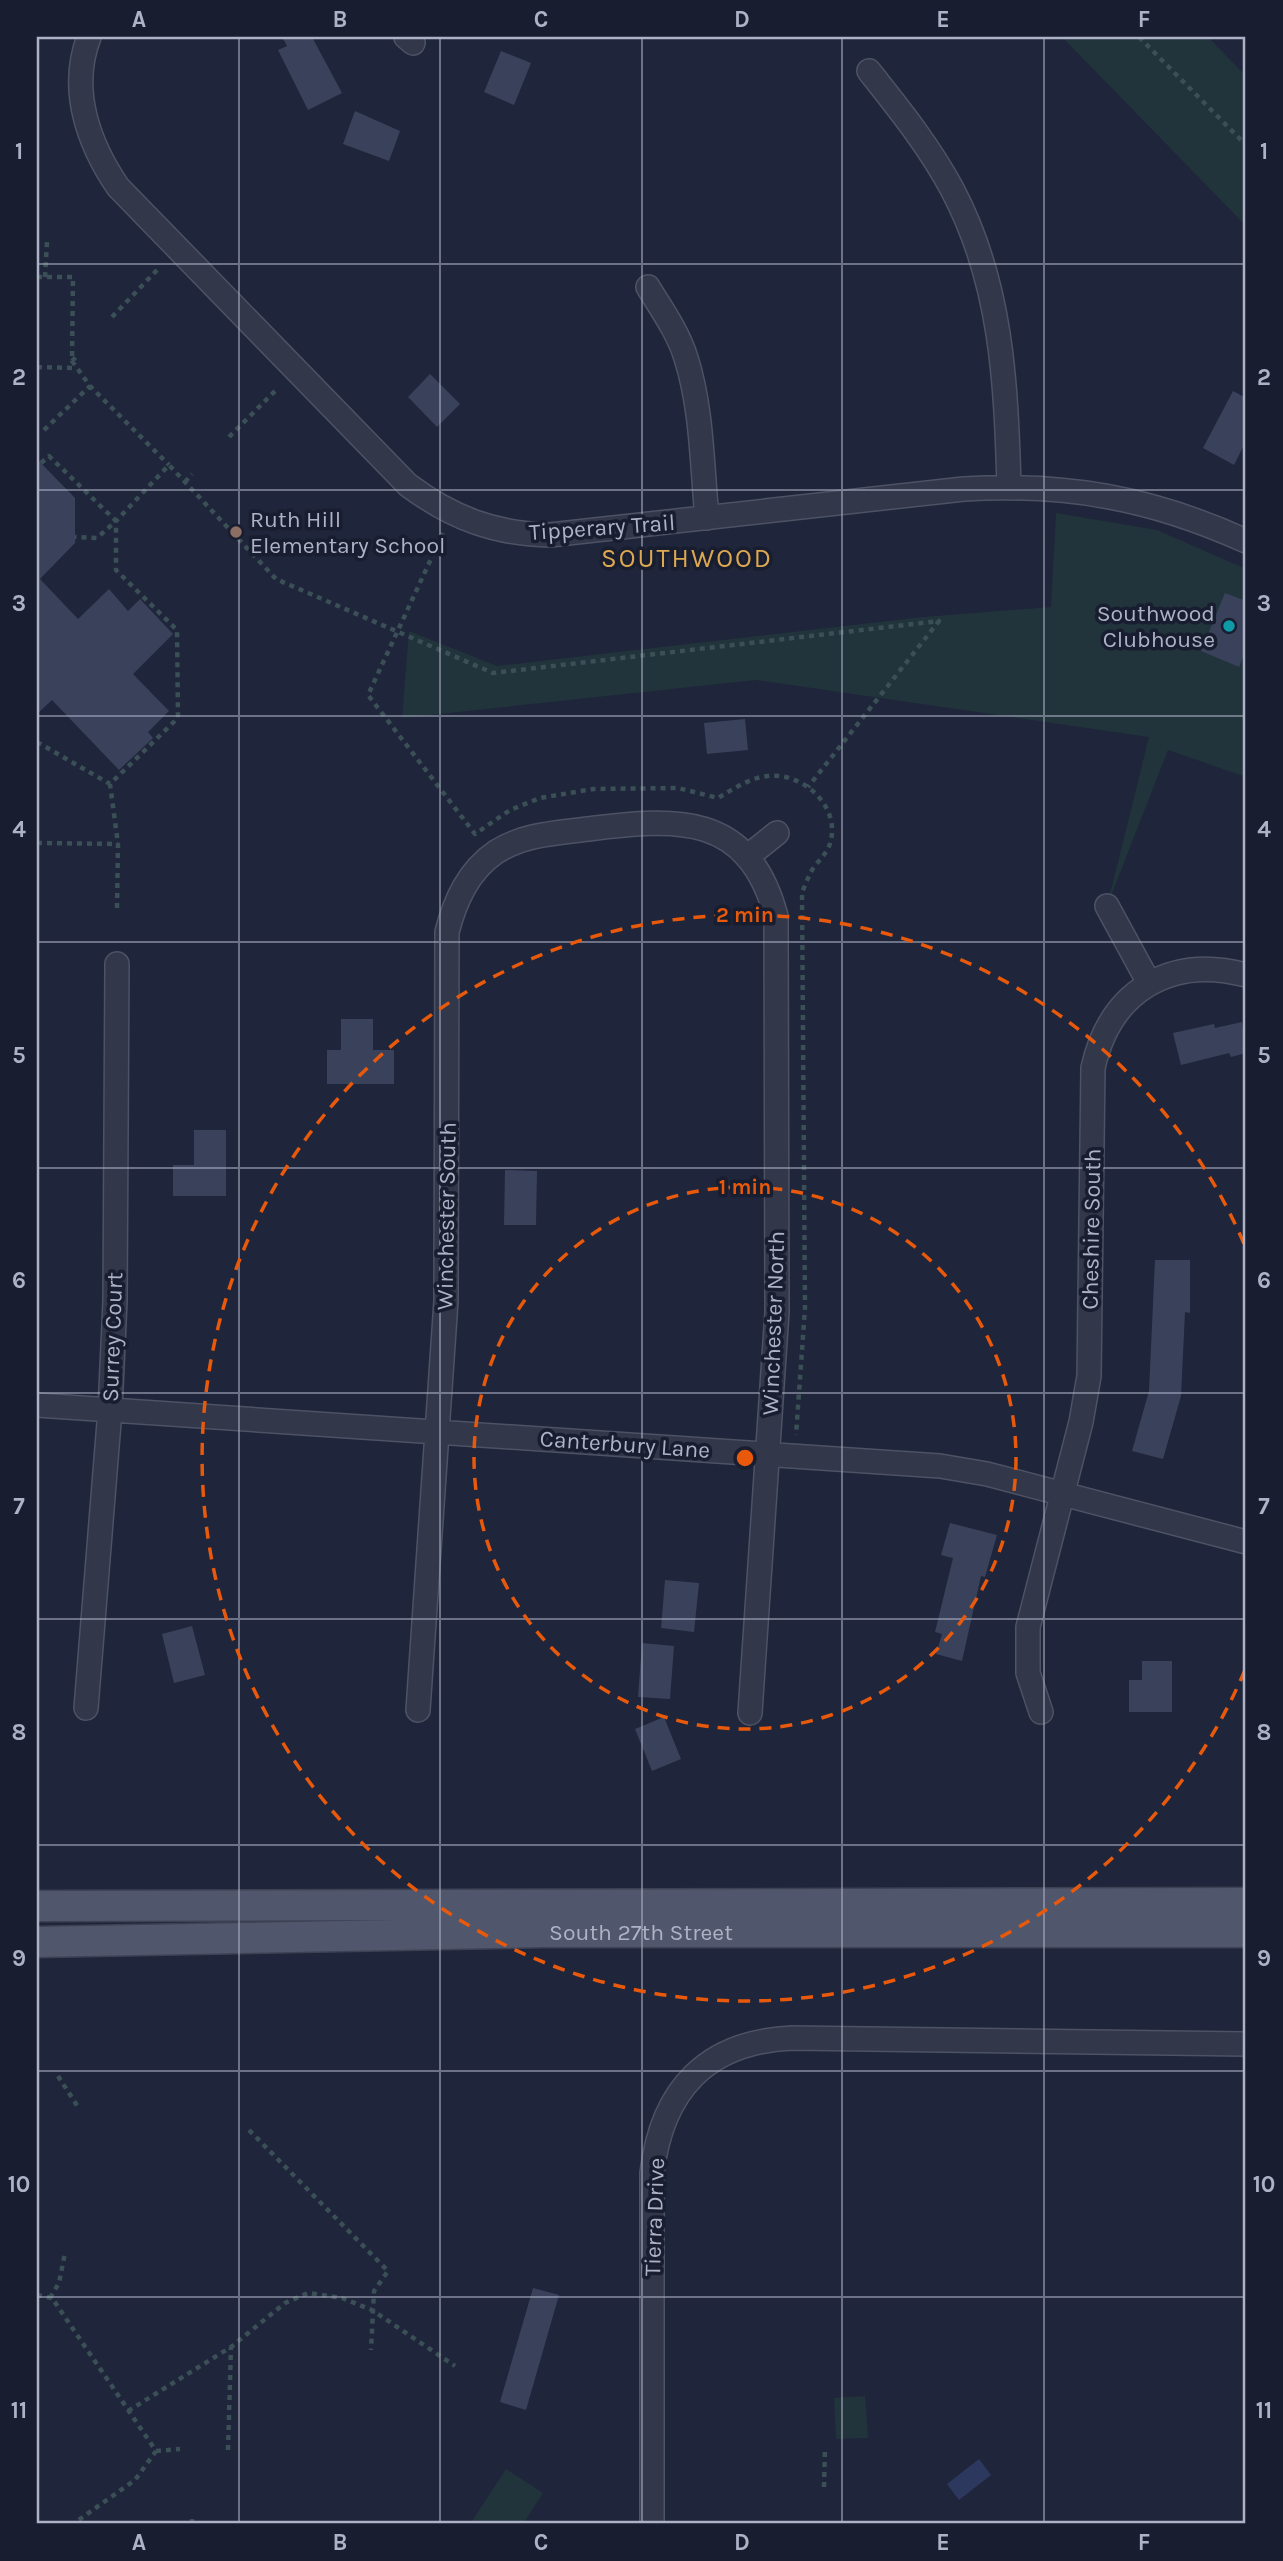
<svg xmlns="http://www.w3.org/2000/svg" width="1283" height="2561" viewBox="0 0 1283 2561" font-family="Karla,sans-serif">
<rect width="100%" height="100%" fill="#1f253a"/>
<!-- green -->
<path fill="#21333b" d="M1062,37H1208L1246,76V226Z
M1056,513L1157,530L1246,569V777L1168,750L1107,906L1149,737L756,680L402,718L409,631L497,666L923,617L1051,607Z
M865,2396L868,2438L836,2439L834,2398Z
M506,2469L543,2493L523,2524H470Z"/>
<!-- water -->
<path fill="#2d385f" d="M979,2459L991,2475L959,2500L947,2484Z"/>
<!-- building -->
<path fill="#3a425b" d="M282,37H312L342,93L308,110L278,50L287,46Z
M501,51L531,63L514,105L484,92Z
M355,111L400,131L389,161L343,144Z
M430,374L460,404L437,427L408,397Z
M1233,391L1246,398V441L1234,465L1203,448Z
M37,459L75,498V543L40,579L78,619L109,589L128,611L140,599L173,634L133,674L169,711L148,732L153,738L119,770L52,700L37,714Z
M1225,593L1246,601V650L1239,667L1201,651Z
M745,719L748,750L707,754L704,723Z
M341,1019H373V1050H394V1084H327V1050H341Z
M1242,1022L1246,1053L1231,1057L1229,1053L1181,1065L1173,1033L1214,1024L1215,1028Z
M194,1130H226V1196H173V1165H194Z
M505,1170L537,1171L536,1225H504Z
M1155,1260H1190V1313L1185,1312L1181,1396L1163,1459L1132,1451L1149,1391Z
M950,1523L997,1535L985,1577L981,1576L962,1661L936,1654L942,1634L935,1632L953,1558L941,1555Z
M665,1580L699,1583L694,1632L661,1628Z
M192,1626L205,1675L174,1683L162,1634Z
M642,1643L674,1646L670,1699L638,1697Z
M1142,1661H1172V1712H1129V1680H1142Z
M664,1717L681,1759L652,1771L635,1729Z
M533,2288L559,2295L526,2410L500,2402Z"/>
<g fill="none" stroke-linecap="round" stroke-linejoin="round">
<defs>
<path id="minor" d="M89,37C69,89 88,143 118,187L408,485C452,518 495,534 550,535L964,489C1067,483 1151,498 1246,541
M406,37L413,43
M869,71C899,109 929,146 952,189C1002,283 1006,383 1009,487
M648,287C662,310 678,332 686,358C702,408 702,466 707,518
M747,857L777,833
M1107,906L1149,983
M37,1405L940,1466L987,1474L1246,1542
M86,1708L110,1410L115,1301L117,964
M418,1710L446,1301L447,932C455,901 468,871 496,852C524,834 557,833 588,829C677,818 748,812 776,916L777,1312L750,1713
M1041,1712L1028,1673V1627L1081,1422L1089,1376L1093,1068C1110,991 1170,955 1246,975
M652,2524V2173C662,2089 707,2042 792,2038L1246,2044"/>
<g id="major">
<path d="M37,1906L1246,1903"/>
<path id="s1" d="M37,1942L544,1932H1246"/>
</g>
</defs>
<!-- minor casing -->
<use href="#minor" stroke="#4d5265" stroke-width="26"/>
<!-- major casing -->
<use href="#major" stroke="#3c4154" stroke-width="33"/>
<!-- path -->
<path stroke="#3b4f56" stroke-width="4.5" stroke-dasharray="5 5" stroke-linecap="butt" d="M1139,37L1246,145
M37,277H73L72,361L77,356
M45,277L47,242
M112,317L159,268
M72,361L90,386L169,465
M37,367L75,368
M44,430L90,386
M229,437L278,388
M41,463L49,456L116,521L97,538L75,537
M185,482L192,474
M443,533L368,695L475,834L510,810L540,798L593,789L678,788L718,798C733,789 749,778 768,776C801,772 839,804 831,840C829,851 821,858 814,867C809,874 806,884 802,892L805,1308L796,1435
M37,742L110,784
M37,843L118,844
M117,908L118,844L110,784L178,718L177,630L116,570V521L169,465L276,579L493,673L939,621L808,787
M58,2076L78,2107
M249,2130L388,2271L374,2291L371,2350
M37,2295L52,2298L156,2451L135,2480L73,2524
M50,2298L59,2283L65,2253
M128,2411L231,2347L285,2303L308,2293L342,2298L372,2310L455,2366
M228,2450L231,2347
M156,2451L180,2449
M824,2487L825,2448
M192,2524V2515"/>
<!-- minor -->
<use href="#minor" stroke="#32384a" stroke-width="23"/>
<!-- major -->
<use href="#major" stroke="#50566b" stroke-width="30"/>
</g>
<!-- grid -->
<path fill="none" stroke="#adb2c7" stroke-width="2" stroke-opacity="0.55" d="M239,37V2524M440,37V2524M642,37V2524M842,37V2524M1044,37V2524M37,264H1246M37,490H1246M37,716H1246M37,942H1246M37,1168H1246M37,1393H1246M37,1619H1246M37,1845H1246M37,2071H1246M37,2297H1246"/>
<!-- distance rings -->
<g fill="none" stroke="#e8590c" stroke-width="3.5" stroke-dasharray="12 9">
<circle cx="745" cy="1458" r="271"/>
<path d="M1245 1670A543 543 0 1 1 1245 1246"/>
</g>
<!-- markers -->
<circle fill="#8d6e63" stroke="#181d2f" stroke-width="2.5" cx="236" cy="532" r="7"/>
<circle fill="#0f9aa8" stroke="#181d2f" stroke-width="2.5" cx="1229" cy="626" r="7"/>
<g text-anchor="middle" stroke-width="7" stroke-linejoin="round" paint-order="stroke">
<!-- poi labels -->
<g font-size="23" fill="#adb2c7" stroke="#181d2f" text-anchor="start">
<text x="250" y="527">Ruth Hill<tspan x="250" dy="26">Elementary School</tspan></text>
<text x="1215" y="621" text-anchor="end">Southwood<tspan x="1215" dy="26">Clubhouse</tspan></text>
</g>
<!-- street labels -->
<g font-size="23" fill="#adb2c7" stroke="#181d2f">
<text transform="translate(602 527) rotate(-4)" y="8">Tipperary Trail</text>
<text transform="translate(446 1216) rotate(-89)" y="8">Winchester South</text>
<text transform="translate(1091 1229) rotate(-89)" y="8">Cheshire South</text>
<text transform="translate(773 1323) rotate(-88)" y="8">Winchester North</text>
<text transform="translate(112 1337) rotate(-88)" y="8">Surrey Court</text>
<text transform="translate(625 1444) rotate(4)" y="8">Canterbury Lane</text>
<text dy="8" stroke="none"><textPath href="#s1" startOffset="604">South 27th Street</textPath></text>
<text transform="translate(654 2217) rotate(-88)" y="8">Tierra Drive</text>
</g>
<!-- quarter labels -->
<g font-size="26" letter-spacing="2" fill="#dda852" stroke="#181d2f">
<text x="687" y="567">SOUTHWOOD</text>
</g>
</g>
<circle cx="745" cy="1458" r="10" fill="#e8590c" stroke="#181d2f" stroke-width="3.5"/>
<g font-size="21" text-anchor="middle" font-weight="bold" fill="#e8590c" stroke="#181d2f" stroke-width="7" stroke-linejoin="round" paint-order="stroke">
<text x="745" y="922">2 min</text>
<text x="745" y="1194">1 min</text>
</g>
<!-- border -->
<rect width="1283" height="2561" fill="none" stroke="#181d2f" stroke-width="77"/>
<rect x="38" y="38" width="1206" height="2484" fill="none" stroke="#adb2c7" stroke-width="2.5"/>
<g font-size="23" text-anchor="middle" font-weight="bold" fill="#adb2c7">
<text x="139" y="27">A</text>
<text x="340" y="27">B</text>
<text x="541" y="27">C</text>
<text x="742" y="27">D</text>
<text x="943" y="27">E</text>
<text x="1144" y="27">F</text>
<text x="19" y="159">1</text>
<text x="1264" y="159">1</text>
<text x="19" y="385">2</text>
<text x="1264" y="385">2</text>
<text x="19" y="611">3</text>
<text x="1264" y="611">3</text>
<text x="19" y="837">4</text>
<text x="1264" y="837">4</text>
<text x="19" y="1063">5</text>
<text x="1264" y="1063">5</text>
<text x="19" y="1288">6</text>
<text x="1264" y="1288">6</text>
<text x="19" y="1514">7</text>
<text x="1264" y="1514">7</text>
<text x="19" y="1740">8</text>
<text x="1264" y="1740">8</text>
<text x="19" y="1966">9</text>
<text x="1264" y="1966">9</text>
<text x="19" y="2192">10</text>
<text x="1264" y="2192">10</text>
<text x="19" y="2418">11</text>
<text x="1264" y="2418">11</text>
<text x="139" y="2550">A</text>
<text x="340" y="2550">B</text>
<text x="541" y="2550">C</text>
<text x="742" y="2550">D</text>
<text x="943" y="2550">E</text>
<text x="1144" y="2550">F</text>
</g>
</svg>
